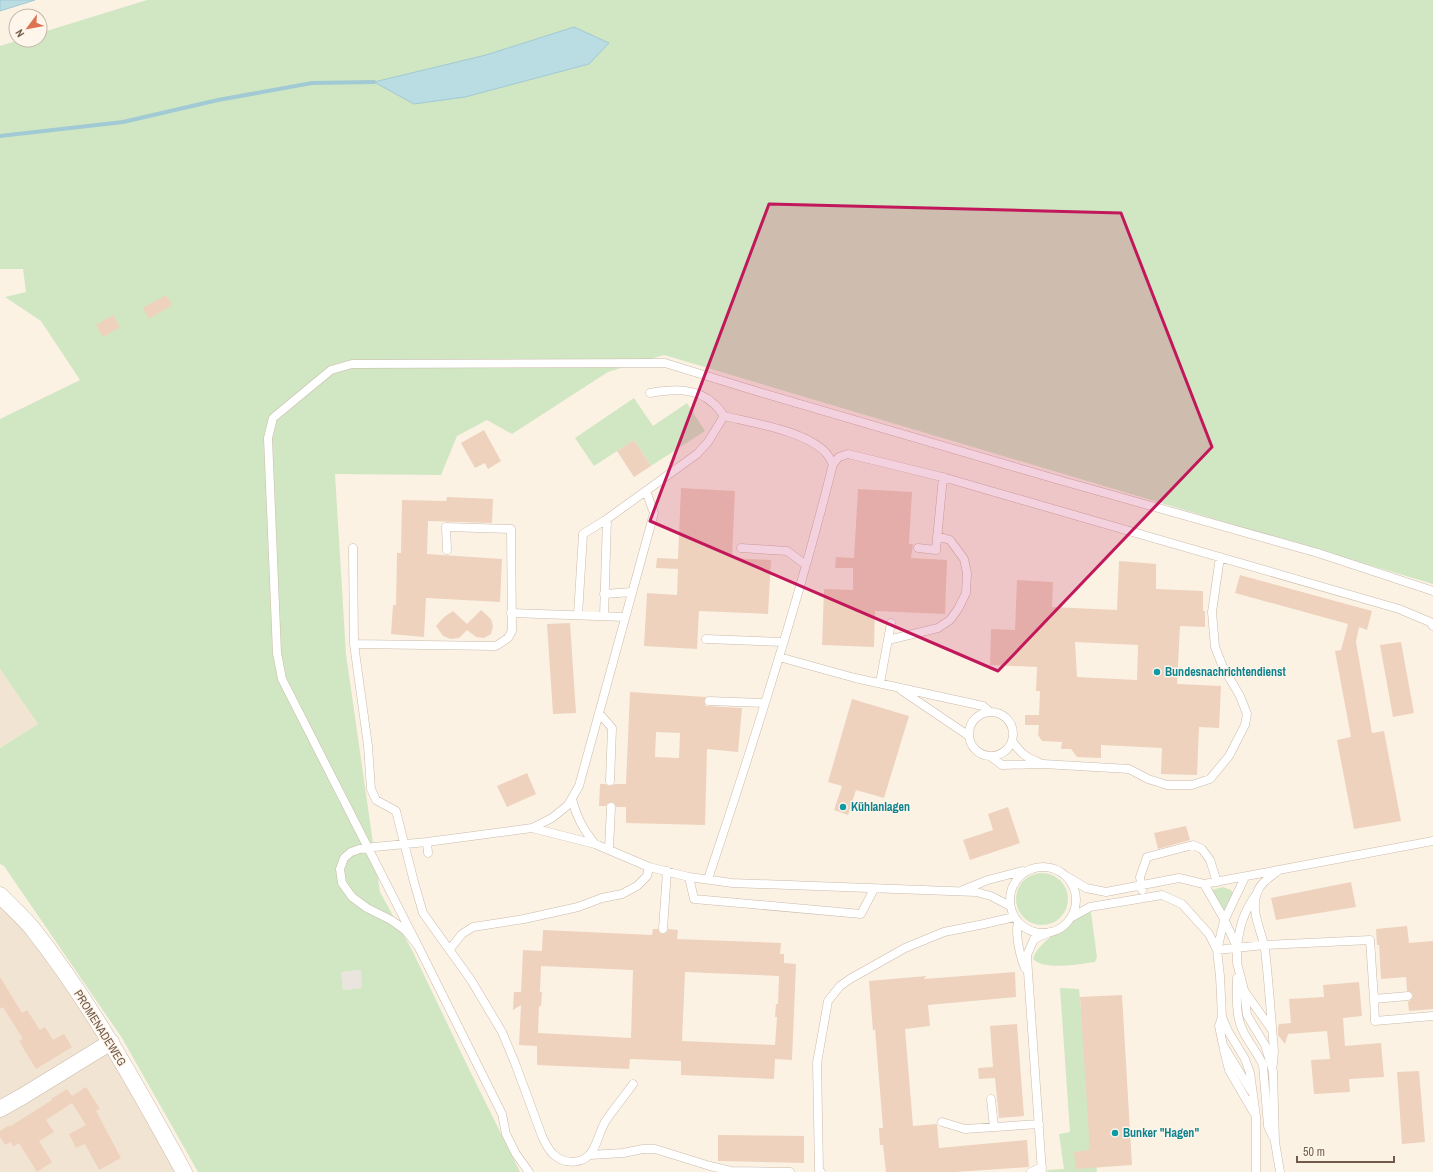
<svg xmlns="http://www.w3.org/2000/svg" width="1433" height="1172" viewBox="0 0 1433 1172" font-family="'Archivo Narrow',sans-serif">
<rect width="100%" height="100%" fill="#fbf2e4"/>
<!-- residential -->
<path fill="#f2e4d3" d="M0,669L38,724L0,748Z
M0,892L72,986L178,1172H0Z"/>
<!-- industrial -->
<path fill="#eae4de" d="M361,970L363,988L343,990L341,972Z"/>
<!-- green -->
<path fill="#d1e7c3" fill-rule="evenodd" d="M147,0H1433V584L664,355L608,372L512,434L487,420L457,436L441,475L335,474L346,654L380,892L413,952L468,1067L520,1172H198L122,1038L4,866L0,864V748L38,724L0,669V419L80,380L41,321L5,297L26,292L23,269H0V46L19,40H40V33ZM361,970L362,988L343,990L341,972Z
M634,398L653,426L687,403L705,431L651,466L634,440L594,466L575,438Z
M1016 899a26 26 0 1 1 52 0a26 26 0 1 1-52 0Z
M1223,887L1231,890L1233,893L1224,913L1211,890Z
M1091,912L1097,957L1095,962C1079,964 1045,971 1033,959C1037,942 1075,918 1091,912Z
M1060,988L1079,989L1097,1172H1048L1047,1170L1064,1169L1059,1134L1070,1132Z"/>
<!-- water -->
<path fill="#badce3" stroke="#a1cad4" d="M0,0H35L0,11Z
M574,27L609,43L589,64L465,97L414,104L374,82L486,55Z"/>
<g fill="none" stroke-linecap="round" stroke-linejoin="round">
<!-- stream -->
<path stroke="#a1cad4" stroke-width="4" d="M0,136L123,122L218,100L312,83L374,82"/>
</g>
<!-- building -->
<path fill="#eed2bd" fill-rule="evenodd" d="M166,295L172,305L149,319L143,308Z
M113,315L120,327L103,337L96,325Z
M484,430L501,461L488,469L485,463L475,468L461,443Z
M634,440L651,466L634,477L617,451Z
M681,488L735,491L732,558L771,560L768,614L699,611L697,649L644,646L647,593L677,595L678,569L656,568L657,558L678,559Z
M858,489L912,492L909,544H913L911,558L947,560L945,614L875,611L874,647L822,645L824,589L853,590V568H835L836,557L854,558Z
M447,497L493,499L492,523L428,521L427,554L502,559L500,602L426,598L424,637L391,634L393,605H396L397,553H401L402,500L446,501Z
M1119,561L1156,564V589L1203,591V611H1205V627L1180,626L1177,684L1221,686L1219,728L1199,727L1197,775L1161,774L1162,748L1101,745V758L1077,757L1071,749H1061L1062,742L1042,741L1038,735L1039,725H1025V715H1039L1040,691H1036L1037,667L990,665L991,629L1015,630L1017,580L1053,582L1052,607L1117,610ZM1075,642L1138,645L1137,680L1077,677Z
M1240,575L1372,611L1367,630L1359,627L1356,642L1372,733L1384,731L1401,821L1354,829L1337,740L1351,737L1335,651L1341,650L1348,624L1235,593Z
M481,610L491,619L493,626L491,634L484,638L476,637L467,630L459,638L451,639L443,636L436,626L444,617L453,611L467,624Z
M570,623L576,713L553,714L547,624Z
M1401,642L1414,713L1393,717L1380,645Z
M630,692L706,697L704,701L706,706L742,708L738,752L707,749L705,825L626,823V807H616L614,803L611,802L607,804L606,806H599L600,784H605L610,786L615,784H626ZM656,732L680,733L679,758L655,757Z
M852,699L909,716L884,798L856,790L848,815L834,810L842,786L828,782Z
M527,773L536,794L507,807L497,786Z
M1008,807L1020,843L970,860L963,840L993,830L988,814Z
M1186,826L1190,840L1158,849L1154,833Z
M1351,882L1356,907L1276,920L1271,898Z
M1407,926L1409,943L1433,941V1009L1409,1011L1408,1002L1411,1000L1413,996L1412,993L1407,991L1406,977L1381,979L1379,945H1377L1376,929Z
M653,929H658L660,933L663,934L667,932L668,929L678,930L677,939L781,943L780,954H784V963L796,964L792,1060L775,1059L774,1079L681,1075V1061L630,1059L629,1069L537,1065V1046L519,1045L521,1005L513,1010L514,992H521L523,950L542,951L543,930L652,935ZM541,966L633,970L631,1038L538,1033L539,1006H541L542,992H540ZM685,972L779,976L778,1004H776L775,1017H777L775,1045L682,1041Z
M1015,972L1016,997L928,1005L930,1026L905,1029L913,1126L937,1124L939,1148L1027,1140L1029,1167L955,1172H886L883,1145H880L879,1128H883L875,1029L873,1031L869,981L926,976L924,979Z
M0,977L22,1013L27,1010L40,1030L45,1027L53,1040L64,1034L72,1047L36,1069L19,1041L23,1039L3,1007L0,1009Z
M1359,982L1362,1016L1343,1018L1345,1046L1381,1043L1384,1077L1349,1079L1350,1092L1314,1094L1311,1060L1330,1059L1327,1031L1288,1034L1285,1044L1278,1035V1028L1279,1024L1291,1023L1289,999L1324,997L1323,985Z
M1122,995L1132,1165L1076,1169L1074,1152L1090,1150L1080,997Z
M1017,1024L1024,1116L999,1118L995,1078L979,1079L978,1068L993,1067L990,1026Z
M1419,1071L1425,1142L1402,1144L1397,1072Z
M86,1087L100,1109L96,1111L121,1158L99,1170L85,1144L76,1148L69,1134L86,1125L72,1103L46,1120L54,1132L39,1141L52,1162L37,1172L19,1143L13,1147L11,1142L5,1145L0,1137V1131L9,1125V1127L52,1100L51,1099L67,1089L72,1096Z
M718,1135L804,1136V1163L718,1161Z"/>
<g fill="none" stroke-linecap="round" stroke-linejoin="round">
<defs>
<path id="service" d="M650,393C672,389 697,387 714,404C718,407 721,412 724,416
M353,548L354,644
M741,548L787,551L806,565
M918,548L936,550L943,477
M447,550L446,527L511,529L512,631L508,638L496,646L354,644L368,746L371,789L376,800L396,811L414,882L423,913L471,980L502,1032L515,1063L542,1136C545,1143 548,1149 553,1154C565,1165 584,1165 593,1150C598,1141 600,1131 605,1122C614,1108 624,1097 633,1084
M604,594L632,592
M511,613L625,617
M578,615L583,534L607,519L697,454L708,442L724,416C753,423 806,431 826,453C829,456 831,461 833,464
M604,616L607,519
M706,639L783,642
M888,640L938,628L950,620L958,609L966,593L967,573L964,559L950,540L937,536
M779,657L855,678L983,706L990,712
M880,683L891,623
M901,690L969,736
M709,701L765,703
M969 734a22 22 0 1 1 44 0a22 22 0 1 1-44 0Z
M599,713L612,728L610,781
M1012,741C1021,753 1025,757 1038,762
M990,756L1002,765L1043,764L1129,769L1148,779L1167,785H1192L1210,779L1229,756L1245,725L1247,714L1240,696L1223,667L1215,647L1212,612L1220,557
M572,799C577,818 583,829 595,844
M532,828L552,818L568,805L579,786L654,513L646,491
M427,842L428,853
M609,849L611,807
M1010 900a33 33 0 1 1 66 0a33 33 0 1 1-66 0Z
M689,877L694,899L861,914L874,889
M1068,877L1086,888L1106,892L1179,878L1204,884L1223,917L1237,947V963L1244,990L1247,1015L1265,1045L1273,1071L1275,1142L1280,1172
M1245,877L1224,921L1217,950L1264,945L1370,940L1374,999L1408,996
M708,879C754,742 798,604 833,464L839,457L848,454L946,478L1399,609L1430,622L1433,626
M1204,884L1433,841
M963,890L988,880L1022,871
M1142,890L1140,877L1147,857L1193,845L1202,849L1210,860L1217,882
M1072,917L1090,907L1162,895L1182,904L1209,934L1217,950L1220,976L1222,1017L1228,1031L1245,1059L1250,1073L1256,1116V1172
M1018,922C1015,934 1020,957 1025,968
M663,929L667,871
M418,946L282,679L277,653L268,438L273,418L331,370L352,364L665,363L759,392L1059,480L1318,553L1433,591
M1237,946C1240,925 1243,914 1255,896
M450,949L462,934L473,927L524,919L578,907L602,898L622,894L637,886L647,876L649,867
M1237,978C1237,996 1235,1017 1244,1033C1250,1044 1258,1054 1263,1065L1268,1126L1273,1137
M1245,992L1272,1030
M1374,999L1375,1021L1433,1016
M1222,1017L1219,1026L1223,1045L1251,1091
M1224,1050L1229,1070L1254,1113
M1273,1064L1274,1051C1271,1018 1269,983 1265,950C1262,931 1250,912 1257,893C1260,883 1270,877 1278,871
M991,1099L994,1127
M942,1122L965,1129L1039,1124
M590,1155L623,1153L643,1149H655L710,1166L731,1171L790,1172
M529,1172L516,1154L506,1134L502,1114L418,946L405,930L391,920L367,908L352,897L342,883L340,869L344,858L351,852L360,849L374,847L427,842L532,828L595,844L649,867L689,877L732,883L976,892L991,896L1010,906
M821,1172L819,1170L817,1063L828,1001L840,986L850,979L905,948L944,932L984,924L1014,917
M1031,1172L1042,1167
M1042,1172L1028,972L1027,955L1034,939L1050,932"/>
<path id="minor" d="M0,895C10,906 22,916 32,928C91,1003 138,1088 184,1172
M0,1109L23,1096L111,1042"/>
</defs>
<!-- service casing -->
<use href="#service" stroke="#cbbaab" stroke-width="9"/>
<!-- minor casing -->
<use href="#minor" stroke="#cbbaab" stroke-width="17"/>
<!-- service -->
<use href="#service" stroke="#fff" stroke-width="8"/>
<!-- minor -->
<use href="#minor" stroke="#fff" stroke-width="16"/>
</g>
<!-- marked area -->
<path fill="#c2185b" fill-opacity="0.2" stroke="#c2185b" stroke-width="3" stroke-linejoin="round" d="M769,204L1121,213L1212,447L998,671L650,521Z"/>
<!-- markers -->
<g fill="#0f9aa8" stroke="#fef6ea" stroke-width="1.5">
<circle cx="1157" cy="672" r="4"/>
<circle cx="843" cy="807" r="4"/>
<circle cx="1115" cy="1133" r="4"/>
</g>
<g text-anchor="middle" stroke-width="3" stroke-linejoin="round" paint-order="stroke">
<!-- culture labels -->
<g font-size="12" font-weight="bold" fill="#0d838f" stroke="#fef6ea" text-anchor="start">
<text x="1165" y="676">Bundesnachrichtendienst</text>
<text x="851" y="811">Kühlanlagen</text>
<text x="1123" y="1137">Bunker "Hagen"</text>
</g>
<!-- street labels -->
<g font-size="12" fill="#715a4b" stroke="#fef6ea">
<text transform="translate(100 1028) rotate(58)" y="4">PROMENADEWEG</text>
</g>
</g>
<!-- north arrow -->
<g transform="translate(28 28) rotate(238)"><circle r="19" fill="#fef6ea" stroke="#c6b8aa"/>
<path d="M0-3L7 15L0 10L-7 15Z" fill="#dd7351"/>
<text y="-6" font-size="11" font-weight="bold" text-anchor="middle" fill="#715a4b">N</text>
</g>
<!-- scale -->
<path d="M1297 1156v6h97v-6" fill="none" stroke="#715a4b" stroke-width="2"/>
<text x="1303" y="1156" font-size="12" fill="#715a4b" stroke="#fef6ea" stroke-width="3" paint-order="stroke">50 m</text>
</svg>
